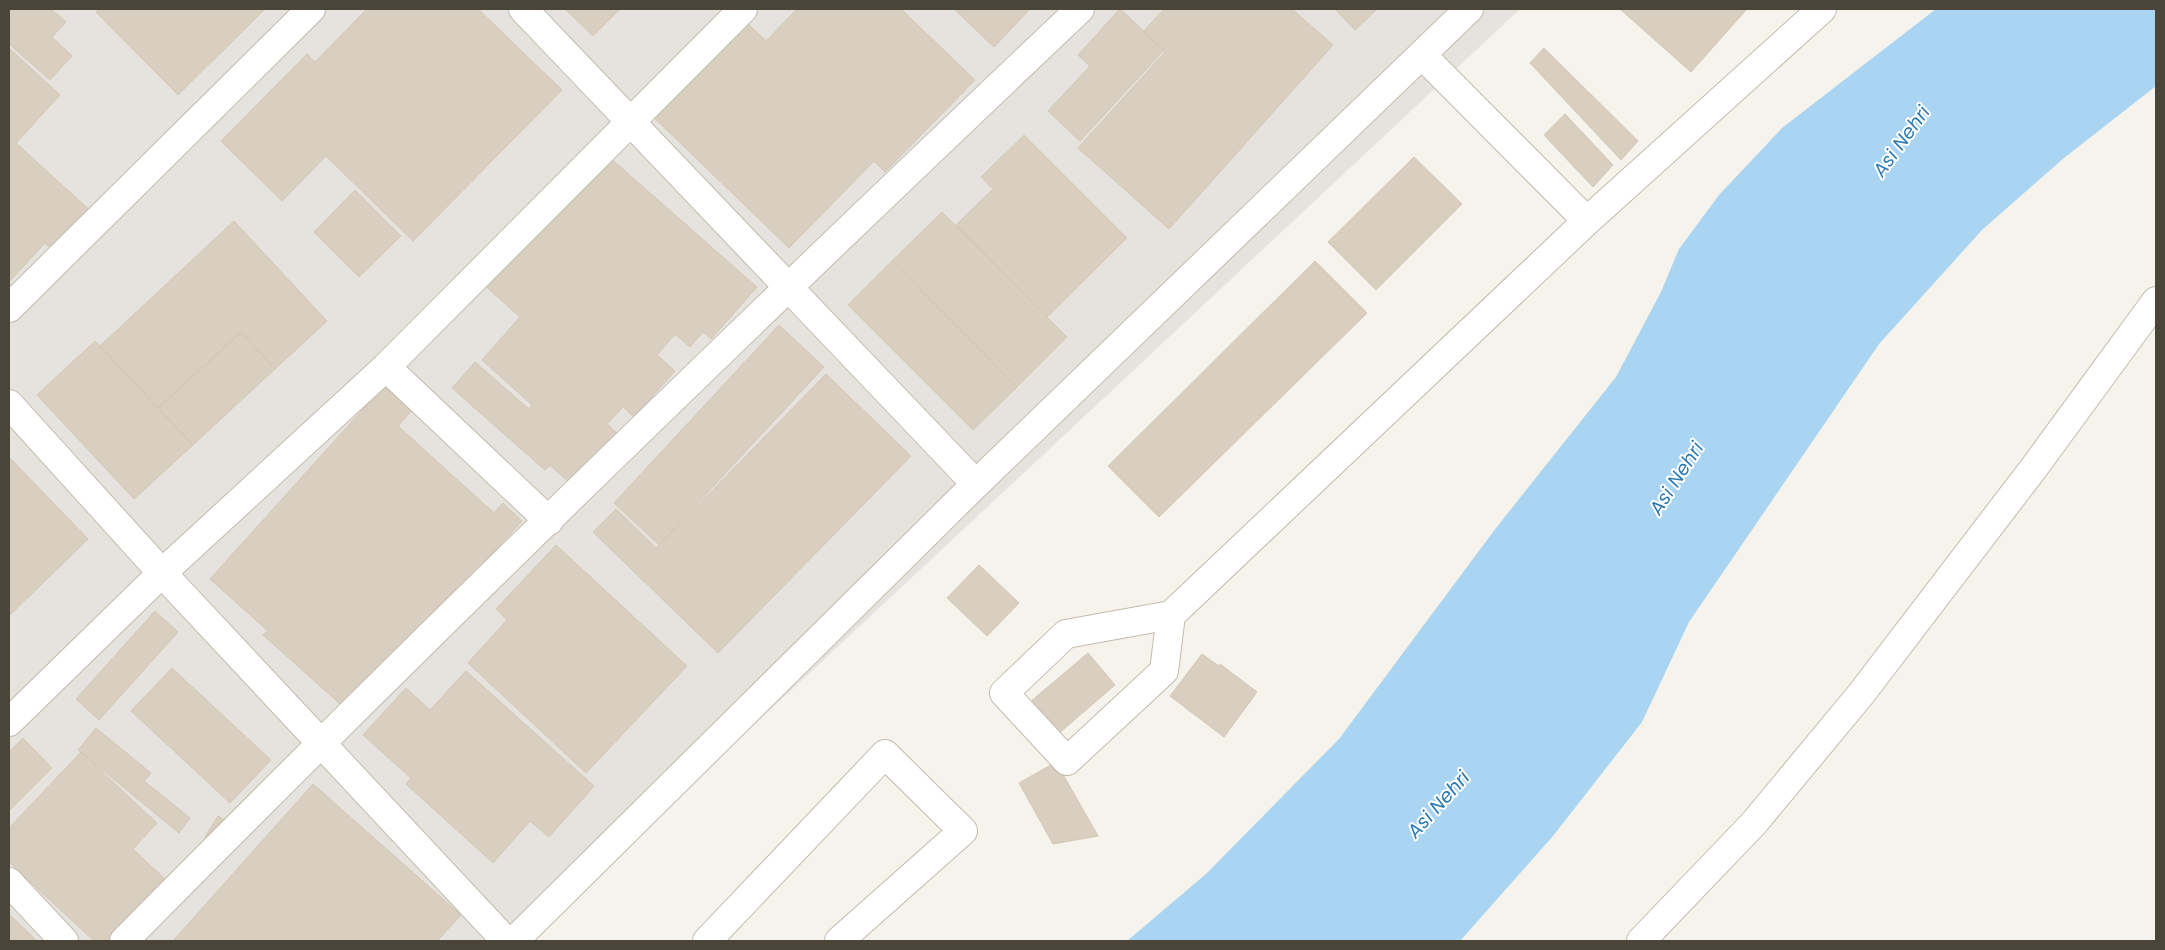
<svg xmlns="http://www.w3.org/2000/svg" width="2165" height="950" viewBox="0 0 2165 950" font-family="Poppins,sans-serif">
<rect width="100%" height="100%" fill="#f6f3ec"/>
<!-- industrial -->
<path fill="#e6e2dd" d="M9,9H1520L523,941H9Z"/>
<!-- water -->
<path fill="#a9d4f2" d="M1936,9H2156V86L2064,158L1982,230L1879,344L1689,622L1642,722L1553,836L1460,941H1127L1206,874L1339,739L1496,528L1616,377L1661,292L1679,249L1719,195L1782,128Z"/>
<!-- building -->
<path fill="#d8cfc1" stroke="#d3c7b4" d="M9,9H51L66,22L52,37L72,56L50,80L9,44Z
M97,9H265L178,95L96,12L99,10Z
M367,9H478L562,90L413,241L326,156L282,201L221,141L307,54L315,62Z
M565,9H620L593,36Z
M797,9H901L975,80L885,172L874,161L789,248L644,108L736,12L766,41Z
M954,9H1030L994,47Z
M1120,9L1164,50L1080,141L1048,111L1090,66L1078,55Z
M1164,9H1292L1333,45L1169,229L1078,148L1165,52L1143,32Z
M1335,9H1377L1355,30Z
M1620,9H1747L1691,72Z
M9,48L60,95L16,143L95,215L58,255L45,243L9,282Z
M1544,48L1638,141L1621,160L1530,63Z
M1565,114L1613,165L1593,187L1544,135Z
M1024,135L1127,238L1047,317L956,225L993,189L981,177Z
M592,142L757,287L711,339L703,332L690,347L675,334L657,355L675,371L634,417L623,407L607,424L619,435L574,487L550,465L545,470L452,388L475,362L529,409L532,405L482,360L520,317L474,276Z
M1414,157L1462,204L1376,290L1328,242Z
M355,190L401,236L359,277L314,232Z
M942,212L1067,337L1017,387L892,261Z
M234,221L327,321L275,369L241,332L158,408L100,346Z
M892,261L1017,387L973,430L848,305Z
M1315,261L1367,313L1159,517L1108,466Z
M779,325L824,367L659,545L614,503Z
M241,332L275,369L193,445L158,408Z
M95,341L193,445L134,499L37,395Z
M826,374L911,456L718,653L593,532L616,509L656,548Z
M384,386L412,410L398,426L494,513L503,503L522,521L349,712L263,635L268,631L210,579Z
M9,457L88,539L9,616Z
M556,545L687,666L586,773L468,663L507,620L496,609Z
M979,565L1019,603L987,636L947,598Z
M155,611L178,632L99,720L76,699Z
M1088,653L1115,685L1058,734L1030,702Z
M1202,654L1219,666L1220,664L1257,692L1224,737L1170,696Z
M172,668L271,760L230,803L131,711Z
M466,671L594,786L549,837L530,821L493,863L406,784L411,778L363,735L406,688L430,710Z
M96,728L151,773L144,781L190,818L179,833L78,750Z
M23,738L52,768L9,811V752Z
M81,752L157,823L133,849L184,897L142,941H94L9,862V828Z
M1056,762L1098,836L1053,844L1019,783Z
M313,784L461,915L437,941H173Z
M218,816L230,824L217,845L205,837Z
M9,914L37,941H9Z"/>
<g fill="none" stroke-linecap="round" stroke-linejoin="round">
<defs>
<path id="minor" d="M523,9L976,484
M1587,221L1822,9
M9,308L311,9
M386,367L549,521
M9,404L162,573L506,941
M1171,615L1164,671L1067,761L1004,693L1066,634L1171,615L1587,221L1422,55
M9,722L162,573L386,367L743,9
M9,882L64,941
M124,941C437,624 757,315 1080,9
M514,941L976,484L1469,9
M707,941L885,754L963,831L839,941
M1641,941L1754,823L1861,694L2036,465L2156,301"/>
</defs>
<!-- minor casing -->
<use href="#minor" stroke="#c2bbae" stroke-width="30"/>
<!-- minor -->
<use href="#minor" stroke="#fff" stroke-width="28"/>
</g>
<g text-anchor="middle" stroke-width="4" stroke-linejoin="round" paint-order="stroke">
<!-- water labels -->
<g font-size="19" font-style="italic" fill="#2e7ab2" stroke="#fff">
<text transform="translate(1901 141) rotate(-54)" y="7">Asi Nehri</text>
<text transform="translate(1676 478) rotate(-57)" y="7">Asi Nehri</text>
<text transform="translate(1438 804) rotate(-48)" y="7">Asi Nehri</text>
</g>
</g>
<!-- border -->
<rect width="2165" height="950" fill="none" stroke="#4b4439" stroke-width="20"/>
</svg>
